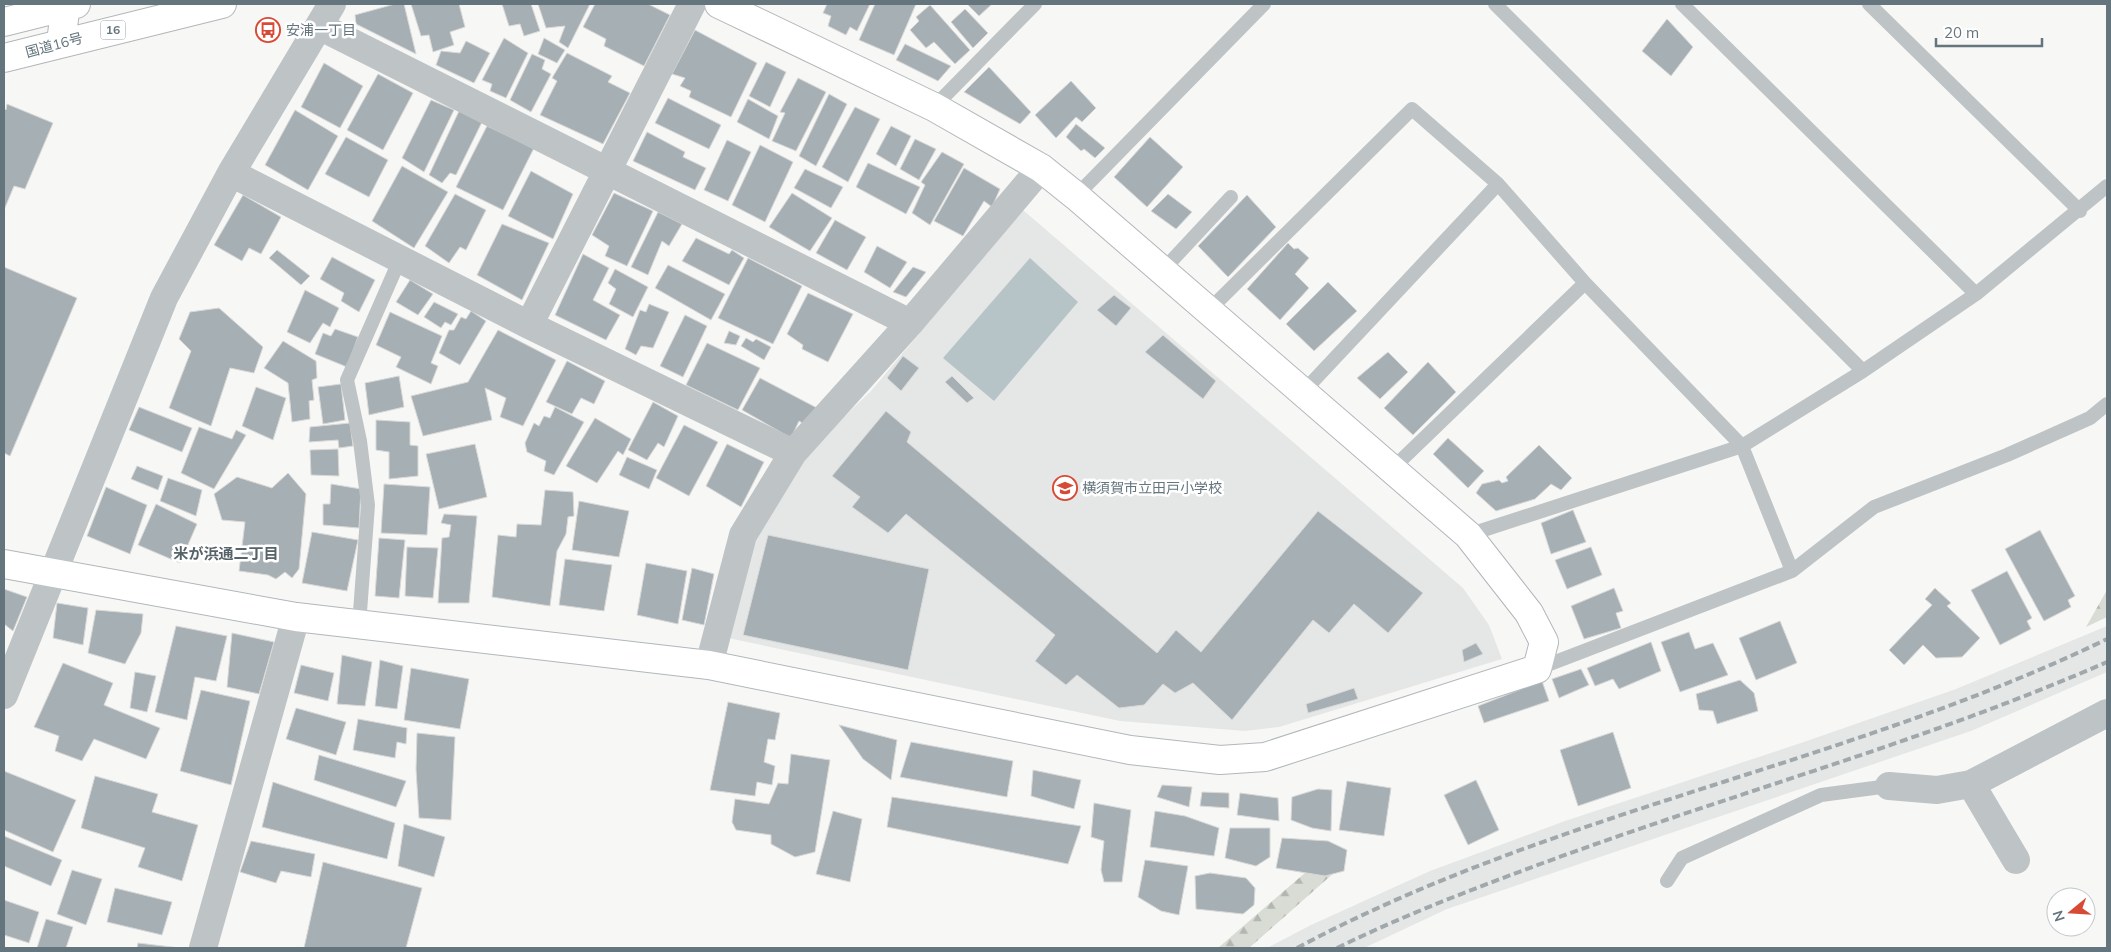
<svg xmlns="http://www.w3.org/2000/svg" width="2111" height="952" viewBox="0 0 2111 952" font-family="Mulish,'Noto Sans JP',sans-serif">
<defs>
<pattern id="forest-firs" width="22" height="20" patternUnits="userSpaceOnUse" patternTransform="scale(1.25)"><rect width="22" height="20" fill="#d8dcd4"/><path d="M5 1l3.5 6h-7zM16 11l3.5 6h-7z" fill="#b3b7b1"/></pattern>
</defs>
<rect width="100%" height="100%" fill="#f7f7f5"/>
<!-- built -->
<path fill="#e5e7e6" d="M1023,210L1463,588L1489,625L1502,659L1279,727L1245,731L1120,721L728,638L759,525L808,451L871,391Z
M2107,626V672L1971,731L1447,909L1364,948H1267L1311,925L1430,871L1565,821L1801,743L1956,689Z"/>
<!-- forest -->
<path fill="url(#forest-firs)" d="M2107,590V617L2086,627Z
M1336,871L1249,948H1218L1306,872Z"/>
<!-- water -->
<path fill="#b7c4c7" d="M1030,258L1078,302L994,401L943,358Z"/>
<!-- building -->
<path fill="#a6afb4" stroke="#d9d9d7" d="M395,4H404L416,54L356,24L355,15Z
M411,4H459L465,27L450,32L454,45L433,52L429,35L421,36Z
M502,4H531L540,31L524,36L520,24L509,26Z
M538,4H590L568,48L559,42L565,26L546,28Z
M595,4H648L670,15L644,66L604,46L606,39L583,27Z
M827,4H870L857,31L850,27L846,35L828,26L831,16L823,13Z
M875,4H916L894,55L859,40Z
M967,4H992L979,16Z
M930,5L970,50L955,64L934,42L926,48L910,30L919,21L916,17Z
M965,9L988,33L973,48L951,22Z
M1667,19L1693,47L1671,76L1642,51Z
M695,30L757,63L731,117L689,97L691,91L680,86L685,78L672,74Z
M504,38L528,53L506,98L490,91L492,84L482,80Z
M544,38L565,50L557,63L538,54Z
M466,41L490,53L474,83L436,65L441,51L460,53Z
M905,44L951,66L938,81L896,60Z
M567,53L612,76L608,82L630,93L603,144L540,115L557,81L552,78Z
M532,54L545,60L542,69L551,74L531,112L510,100Z
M766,62L786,72L770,107L749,96Z
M324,63L363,86L340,128L301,107Z
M989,67L1031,112L1020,124L964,92Z
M378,74L413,93L383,150L347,130Z
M798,78L826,92L796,151L772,141L785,113L780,112Z
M1071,81L1096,108L1082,122L1076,117L1056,138L1035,115Z
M829,94L847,104L816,166L799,156Z
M668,98L721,125L709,149L655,123Z
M748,99L778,116L769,139L737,122Z
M431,100L454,110L424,172L402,158Z
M7,104L53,123L25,189L14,186L4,210V108L6,110Z
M855,107L880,119L848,182L822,167Z
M295,110L338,136L308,190L265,165Z
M459,111L483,120L456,175L450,173L442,183L429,175Z
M1076,124L1105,148L1095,158L1084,149L1081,151L1066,137Z
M487,126L534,148L503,210L456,187Z
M891,126L911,136L896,166L876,154Z
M647,132L685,152L683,157L706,168L695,190L633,161Z
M346,137L388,160L369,197L325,174Z
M1150,137L1183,167L1147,207L1114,177Z
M915,139L936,149L919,180L900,169Z
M727,140L751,152L728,201L704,190Z
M760,145L793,162L765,222L732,205Z
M942,152L964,164L930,225L912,213L925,185L921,182Z
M868,163L920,187L906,214L856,187Z
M402,166L448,192L414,248L372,221Z
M964,168L1000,189L992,207L984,201L963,236L934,221Z
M805,169L843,187L831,208L794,188Z
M531,171L573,194L553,239L508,216Z
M614,193L653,211L627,266L605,256L609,246L592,235Z
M792,193L832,218L810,251L769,227Z
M455,194L486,210L466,250L460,247L449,263L425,246Z
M1168,194L1192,212L1176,229L1151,211Z
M243,195L281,217L261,254L249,248L242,261L214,245Z
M1247,195L1276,227L1228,277L1198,246Z
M658,212L682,224L669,246L662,241L648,275L631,267Z
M835,220L866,237L847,270L816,253Z
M502,224L549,243L522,300L477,275Z
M696,238L729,254L732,250L744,258L729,285L682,261Z
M1288,243L1294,249L1298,248L1309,258L1295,274L1309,288L1280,320L1247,289Z
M877,246L907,262L890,288L864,272Z
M277,250L310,276L301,285L269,258Z
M583,254L609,268L593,300L620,315L606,340L555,315Z
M332,257L375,280L359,312L341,301L344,293L320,279Z
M748,258L802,286L773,344L718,318Z
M668,265L725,294L711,320L655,288Z
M4,267L77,298L10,456L4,453Z
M913,267L926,272L906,297L893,292Z
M615,269L648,287L633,317L609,304L616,289L608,283Z
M410,280L433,294L418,315L396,302Z
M1328,282L1357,311L1314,351L1286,324Z
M305,290L339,308L330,327L323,323L310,343L287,332Z
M808,293L853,314L828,362L802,349L803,345L787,334Z
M1114,295L1131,308L1116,326L1097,310Z
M434,302L458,314L451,325L445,322L441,328L424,317Z
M649,304L669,312L653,348L641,346L636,355L625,349L640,310L646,312Z
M219,308L263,347L254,373L230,368L211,426L169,408L191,351L179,339L190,312Z
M471,311L486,321L460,365L439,353L449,330H454L461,317L466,319Z
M390,312L442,336L431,363L438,366L431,384L396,367L401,357L376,345Z
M685,315L707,326L683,377L660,366Z
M335,329L358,337L347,367L315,354L323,333L331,336Z
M498,330L556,360L523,426L500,417L506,398L485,388L492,420L423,436L411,396L468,382Z
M729,331L740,336L736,345L724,343Z
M1163,335L1216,381L1203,399L1145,352Z
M746,338L753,342L756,339L771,347L764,360L741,346Z
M283,341L316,361L317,378L312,380L314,400L309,401L310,419L292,422L288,383L264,368Z
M707,343L760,368L738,410L686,385Z
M1388,352L1408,372L1380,399L1357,378Z
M903,356L919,368L901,391L887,378Z
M567,361L605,381L594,404L581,398L572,414L546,402Z
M1428,362L1456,392L1413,435L1384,408Z
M399,376L404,407L369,415L365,383Z
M952,376L974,398L967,403L945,382Z
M760,378L817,408L807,426L799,421L791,438L742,410Z
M341,384L345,420L323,424L318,387Z
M256,387L286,398L273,440L242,426Z
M653,402L678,416L664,447L658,443L647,460L628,450Z
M139,407L192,428L182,452L129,430Z
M555,407L584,422L554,475L544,471L546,461L527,452L525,443L534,423L539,426L544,416L550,418Z
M886,411L911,432L907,442L1157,653L1176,630L1201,652L1318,511L1423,593L1388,633L1354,604L1329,633L1313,620L1232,720L1193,683L1175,693L1163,684L1144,705L1119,708L1077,675L1066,685L1035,661L1055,635L906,514L888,533L852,507L860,497L832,476Z
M595,418L631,439L623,455L618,451L597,483L566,466Z
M376,420L410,422V445L418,446V476L389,479V452L376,450Z
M350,423L353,446L339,448L338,440L309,442L310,427Z
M684,425L718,442L689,496L656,478Z
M199,427L232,439L236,430L246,435L214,489L181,473Z
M1448,438L1484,471L1468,488L1433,454Z
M475,444L487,497L439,509L426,454Z
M727,444L764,462L741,507L706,486Z
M1539,445L1572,478L1561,490L1551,484L1535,499L1496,511L1476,493L1482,484L1499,480L1502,483L1508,481L1506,477Z
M338,449L339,476L311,475L310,450Z
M627,457L657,470L649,489L619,475Z
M137,466L163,476L158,490L131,479Z
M288,473L306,494L299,569L292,578L285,572L276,579L268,575L239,571L245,522L222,520L214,494L237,477L272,488Z
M168,478L202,490L196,516L160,501Z
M331,484L361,489L359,528L323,525V504H330Z
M384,484L430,487L427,535L381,533Z
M106,487L147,505L130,554L87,536Z
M545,490L573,492L574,516L568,517L566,534L557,551L550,606L492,597L498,535L516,537L517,524L541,525Z
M579,501L629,511L619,557L572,550Z
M156,504L197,524L180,563L138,545Z
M1573,510L1586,542L1551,554L1541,523Z
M444,514L477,516L469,603H438L442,538L449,537L451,525L441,523Z
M2040,530L2075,596L2068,600L2071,607L2044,621L2005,549Z
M312,532L358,540L347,591L302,583Z
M768,535L929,569L908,670L743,635Z
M379,538L405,540L399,598L375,596Z
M407,547L438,548L433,598L405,596Z
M1591,547L1602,575L1567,589L1555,560Z
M565,559L612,565L604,611L559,605Z
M646,563L687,571L678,624L637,615Z
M692,568L714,574L704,625L682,620Z
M2007,571L2032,618L2027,621L2031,629L2000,645L1971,590Z
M1614,588L1623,611L1616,613L1621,628L1584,639L1571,606Z
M1935,588L1951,603L1947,606L1980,638L1962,657L1936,658L1923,645L1904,665L1889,650L1932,605L1925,599Z
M4,589L27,597L13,631L4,624Z
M57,603L88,608L83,645L53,638Z
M96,610L143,614L141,633L125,664L88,653Z
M1780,621L1797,663L1756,680L1739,638Z
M176,626L227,636L216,681L195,677L187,720L155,712Z
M1689,632L1695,649L1713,643L1728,675L1680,692L1661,642Z
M232,633L274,642L259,694L227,687Z
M1651,642L1661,671L1619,689L1613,679L1595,686L1587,668Z
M1476,643L1483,654L1464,662L1462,650Z
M342,655L372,662L365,706L337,704Z
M380,660L403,666L397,709L375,706Z
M63,663L113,683L104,705L160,728L146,759L94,739L82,761L55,751L59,736L34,727Z
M301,665L334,673L328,701L294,693Z
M411,668L469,679L460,729L404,720Z
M1581,669L1589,685L1559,698L1552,679Z
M135,672L156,676L147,712L130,708Z
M1740,680L1754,693L1758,711L1717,724L1713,711L1699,710L1696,694Z
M1542,681L1549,701L1484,723L1478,706Z
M1354,688L1358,699L1308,713L1306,704Z
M201,690L250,701L231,785L180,771Z
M728,702L780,713L775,740L768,739L764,762L775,766L772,785L757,782L755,796L710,790Z
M296,708L346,722L336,755L286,739Z
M358,719L407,728L406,744L397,742L395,758L353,750Z
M839,725L897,740L891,780L863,759Z
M1613,732L1631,788L1578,806L1560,750Z
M417,733L455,737L451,820L419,818L416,769Z
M911,742L1013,761L1007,797L900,777Z
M791,754L830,760L815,852L795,857L771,844V835L736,830L732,822L735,799L769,804L778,783L788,784Z
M319,755L406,781L396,807L314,780Z
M1033,770L1081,780L1074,809L1031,796Z
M4,771L76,800L53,852L4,830Z
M95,776L158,794L152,812L198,825L182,881L138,867L145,848L81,828Z
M1476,780L1499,830L1468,845L1444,795Z
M1347,781L1391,788L1384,836L1339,830Z
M273,782L395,823L387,859L262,827Z
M1162,785L1192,787L1189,807L1157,797Z
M1318,789L1332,790L1331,831L1312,828L1291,820L1292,797Z
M1202,792L1229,793V808L1200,806Z
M1240,793L1278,798L1279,821L1237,815Z
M892,797L1081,826L1068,864L887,827Z
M1094,803L1131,810L1122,882H1104L1101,870L1104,841L1091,837Z
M833,811L862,819L850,882L816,874Z
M1155,811L1185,816L1219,828L1214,856L1150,847Z
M404,824L445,837L434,877L398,866Z
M1230,828H1270V857L1256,866L1225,858Z
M4,836L62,860L51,886L4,866Z
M1282,838L1328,841L1347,850L1344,871L1325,876L1276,868Z
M251,841L315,854L311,877L281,871L276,883L240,872Z
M1145,860L1188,866L1179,915L1161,911L1138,897Z
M323,862L422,888L406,948H304Z
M72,870L102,879L86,925L57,914Z
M1210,873L1246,878L1255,888L1254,905L1243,914L1196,909L1195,876Z
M115,888L172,902L162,935L107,922Z
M4,900L39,912L29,943L4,935Z
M46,919L73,927L66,948H37Z
M138,943L180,948H137Z"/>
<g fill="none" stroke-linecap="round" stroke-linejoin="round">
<defs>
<path id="secondary" d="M61,42L66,4
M4,564L296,617L709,665L1130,750L1220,760L1265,757L1537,669L1544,642L1529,613L1468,535L1076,196L1041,168L934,107L719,4"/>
<path id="highway" d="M4,22L76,4
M4,58L222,4"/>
</defs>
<!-- secondary casing -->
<use href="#secondary" stroke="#b1b7bb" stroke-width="30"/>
<!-- highway casing -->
<use href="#highway" stroke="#b2b7b9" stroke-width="30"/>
<!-- lane -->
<path stroke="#bec3c6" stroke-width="14" d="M1495,4L1863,371
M1682,4L1976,294
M1869,4L2080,211
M934,107L1035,4
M1076,196L1264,4
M1163,270L1231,197
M1209,310L1412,109L1498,184L1585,283L1742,446L1792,571
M1303,392L1498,184
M1392,469L1585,283
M1468,535L1742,446L1863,371L1976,294L2107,186
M359,625L368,505L360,441L347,380L400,259
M1537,669L1792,571L1874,507L2007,455L2090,418L2107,404
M1667,881L1682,858L1821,795L1889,786"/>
<!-- street -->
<path stroke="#bec3c6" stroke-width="28" d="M319,26L910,323
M231,173L529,325L793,453
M529,325L692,4
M709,665L743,535L793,453L910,323L1041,168
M4,695L164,298L231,173L332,4
M1971,784L2016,860
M1889,786L1937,790L1971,784L2107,713
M203,948L296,617"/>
<!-- secondary -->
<use href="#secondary" stroke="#fff" stroke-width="28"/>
<!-- highway -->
<use href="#highway" stroke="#fff" stroke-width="28"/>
<!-- rail -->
<path stroke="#a0a8ac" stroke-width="4" stroke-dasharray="8 4" stroke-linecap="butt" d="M1297,948C1552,811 1847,765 2107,639
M1337,948C1404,915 1473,889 1543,863C1730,794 1924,742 2107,662"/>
</g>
<!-- icons -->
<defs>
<symbol id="bus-ring" viewBox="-11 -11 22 22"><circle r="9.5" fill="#fff" stroke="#d74a35" stroke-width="1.5"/><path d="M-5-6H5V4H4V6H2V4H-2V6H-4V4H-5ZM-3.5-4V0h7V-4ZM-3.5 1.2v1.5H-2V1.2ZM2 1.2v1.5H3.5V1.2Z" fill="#d74a35"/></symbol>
<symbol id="school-ring" viewBox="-11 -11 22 22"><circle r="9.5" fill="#fff" stroke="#d74a35" stroke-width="1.5"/><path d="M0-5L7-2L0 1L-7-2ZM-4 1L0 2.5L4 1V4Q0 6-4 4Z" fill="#d74a35"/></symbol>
</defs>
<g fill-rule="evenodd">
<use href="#bus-ring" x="254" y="16" width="28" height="28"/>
<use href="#school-ring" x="1051" y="474" width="28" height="28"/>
</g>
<g text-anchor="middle" stroke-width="5" stroke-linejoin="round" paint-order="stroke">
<!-- shield labels -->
<rect fill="#fff" stroke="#929ea5" stroke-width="1" x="100.5" y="20.5" width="25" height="19" rx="4"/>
<g font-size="12" font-weight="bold" fill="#64757e">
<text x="113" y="34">16</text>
</g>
<!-- poi labels -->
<g font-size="14" fill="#64757e" stroke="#fff" text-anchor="start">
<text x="286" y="35">安浦一丁目</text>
<text x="1082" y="493">横須賀市立田戸小学校</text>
</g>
<!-- street labels -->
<g font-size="14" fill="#64757e" stroke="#fff">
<text transform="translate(54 45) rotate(-15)" y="5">国道16号</text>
</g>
<!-- neighbourhood labels -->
<g font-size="15" font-weight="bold" fill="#566369" stroke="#fff">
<text x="226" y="559">米が浜通二丁目</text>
</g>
</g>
<!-- border -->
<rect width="2111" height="952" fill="none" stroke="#64757e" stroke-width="10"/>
<!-- north arrow -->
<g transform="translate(2071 912) rotate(252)"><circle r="24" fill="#ffffff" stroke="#c1c8cb"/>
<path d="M0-4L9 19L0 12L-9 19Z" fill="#d74a35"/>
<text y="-8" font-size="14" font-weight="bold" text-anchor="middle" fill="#64757e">N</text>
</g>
<!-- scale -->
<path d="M1936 38v8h106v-8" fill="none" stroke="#64757e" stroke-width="2.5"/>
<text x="1944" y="38" font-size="15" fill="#64757e" stroke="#ffffff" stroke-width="4" paint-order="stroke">20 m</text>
</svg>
